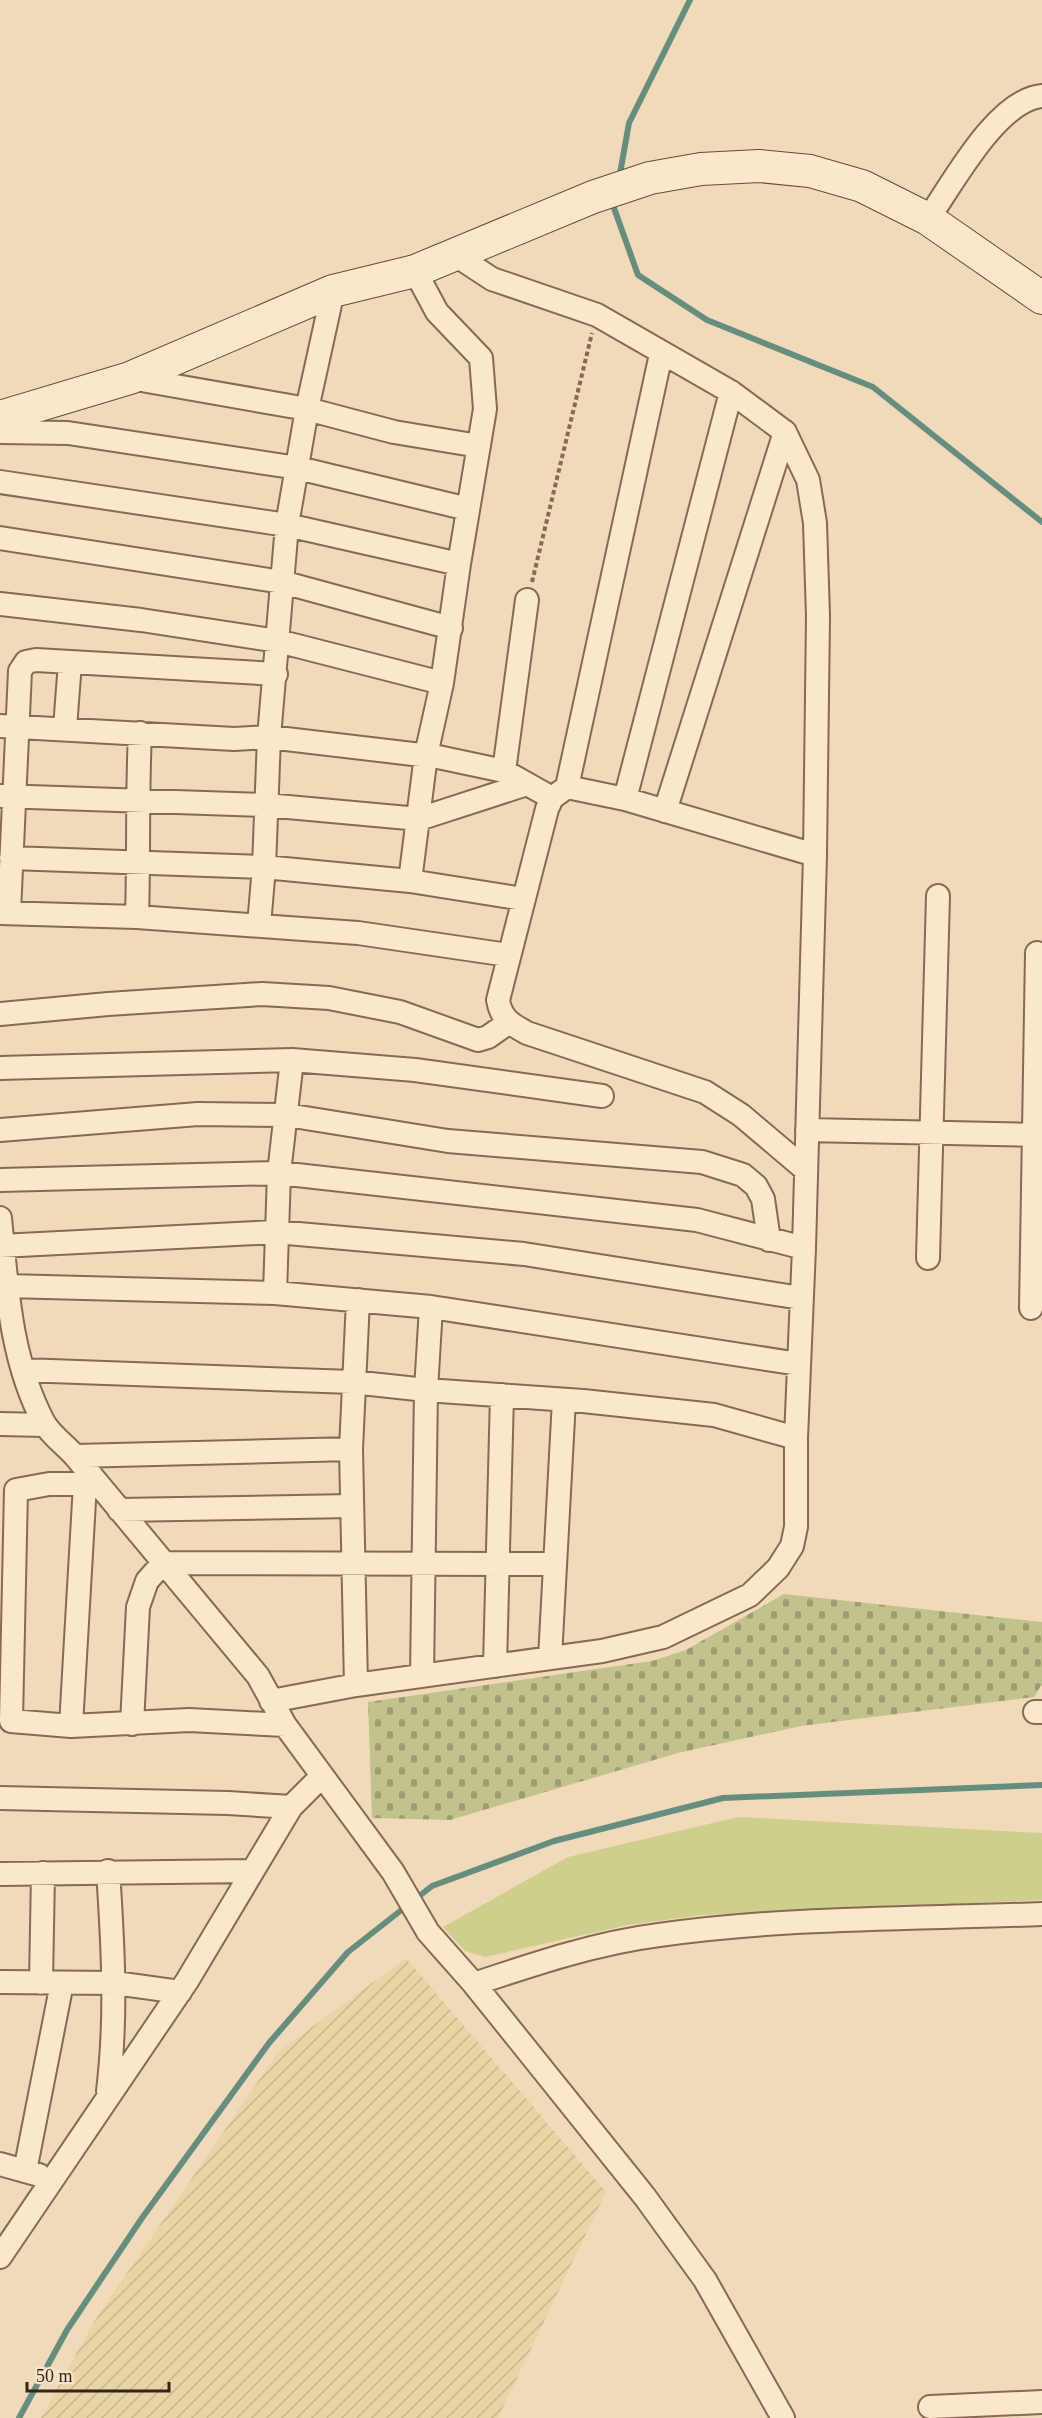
<svg xmlns="http://www.w3.org/2000/svg" width="1042" height="2418" viewBox="0 0 1042 2418" font-family="Georgia,serif">
<defs>
<pattern id="farmland-furrows" width="10" height="10" patternUnits="userSpaceOnUse" patternTransform="scale(1.5)"><rect width="10" height="10" fill="#e7d5a6"/><path d="M-1 1l2-2M0 10L10 0M9 11l2-2" fill="none" stroke="#c7b78e"/></pattern>
<pattern id="cemetery-stones" width="16" height="16" patternUnits="userSpaceOnUse" patternTransform="scale(1.5)"><rect width="16" height="16" fill="#c2c28d"/><path d="M2 7V4a2 2 0 0 1 4 0v3zM10 15v-3a2 2 0 0 1 4 0v3z" fill="#9e9d72"/></pattern>
</defs>
<rect width="100%" height="100%" fill="#f1dab9"/>
<!-- farmland -->
<path fill="url(#farmland-furrows)" d="M406,1958L606,2192L498,2418H41L93,2323L278,2052Z"/>
<!-- cemetery -->
<path fill="url(#cemetery-stones)" d="M784,1594L1042,1622V1684L1034,1697L801,1726L678,1753L450,1820L372,1818L368,1702L652,1661L686,1650Z"/>
<!-- park -->
<path fill="#cecf8d" d="M738,1817L1042,1833V1900L702,1915L628,1925L485,1957L465,1951L443,1927L568,1857Z"/>
<g fill="none" stroke-linecap="round" stroke-linejoin="round">
<!-- stream -->
<path stroke="#668e7f" stroke-width="6" d="M619,179L629,123L690,0
M616,198L614,208L638,275L707,320L873,387L1042,522
M19,2418L67,2330L142,2218L269,2043L348,1952L432,1886L554,1841L723,1798L1042,1785"/>
<defs>
<path id="street" d="M928,219C953,183 997,100 1042,96
M130,378L307,409L394,432L479,446
M0,432L68,433L298,468L468,509
M0,482L287,525L459,564
M0,538L282,582L451,628
M0,604L141,620L278,641L442,683
M0,726L234,739L269,737L438,757L504,771L552,798
M65,728L70,662
M504,771L527,600
M567,787L661,354
M0,796L266,805L419,819L527,784
M625,799L731,392
M665,811L785,432
M11,858L264,867L410,881L426,755L442,683L459,564L485,409L481,358L437,312L415,271
M410,881L523,899
M9,912L20,671L26,662L36,660L276,674
M0,913L137,917L358,933L508,955
M137,917C139,855 137,794 140,733
M259,925L264,867L269,737L287,525L307,409L333,291
M0,1014L108,1004L262,994L329,998L400,1012L478,1040L488,1037L508,1023
M0,1068L292,1060
M0,1130L198,1114L287,1115L448,1141L702,1162L743,1175L756,1186L763,1199L769,1240
M807,1130L1042,1135
M806,1170L741,1115L705,1092L527,1033C511,1024 501,1019 498,1000L547,809L552,798L567,787L625,799L815,855
M0,1180L279,1173L697,1220L804,1248
M0,1218C7,1287 10,1359 44,1423C51,1435 66,1446 75,1456L258,1676L285,1725L393,1872L428,1932L474,1984L645,2197L705,2280L783,2418
M0,1246L276,1232L524,1254L801,1298
M928,1258L938,896
M7,1286L275,1293L431,1307L799,1364
M275,1293L279,1173L292,1060L415,1070L602,1096
M1031,1308L1037,953
M23,1370L352,1382L426,1390L583,1401L714,1415L796,1438
M0,1424L45,1425
M75,1456L351,1449
M90,1474L85,1484H49L16,1490L11,1721L71,1726L189,1720L285,1725
M119,1510L352,1506
M550,1658L564,1400
M495,1666L502,1395
M422,1676L426,1390L431,1307
M356,1685L351,1449L358,1300
M271,1701L356,1685L602,1651L663,1637L750,1595L778,1568L792,1546L796,1527V1438L804,1248L815,855L818,616L815,523L808,480L785,432L731,392L597,315L492,279L457,256
M1035,1712H1042
M132,1724L138,1607L147,1581L163,1563L555,1564
M71,1726L85,1484
M0,1798L228,1803L291,1807
M0,1874L252,1871
M0,1982L115,1983L180,1992
M41,1983L43,1873
M474,1984C534,1964 596,1943 659,1935C785,1917 915,1919 1042,1914
M108,2091C117,2017 113,1945 108,1871
M0,2164L39,2175
M25,2171L62,1983
M0,2257L187,1981L291,1807L321,1777
M930,2407L1042,2402"/>
<path id="secondary" d="M0,417L130,378L333,291L415,271L593,197L650,178L701,169L759,166L810,171L862,186L928,219L1042,298"/>
</defs>
<!-- street casing -->
<use href="#street" stroke="#886953" stroke-width="26"/>
<!-- secondary casing -->
<use href="#secondary" stroke="#694a36" stroke-width="34"/>
<!-- path -->
<path stroke="#886953" stroke-width="4" stroke-dasharray="4.5 3" stroke-linecap="butt" d="M532,582L592,333"/>
<!-- street -->
<use href="#street" stroke="#fbe8cc" stroke-width="22"/>
<!-- secondary -->
<use href="#secondary" stroke="#fbe8cc" stroke-width="32"/>
</g>
<!-- scale -->
<path d="M27 2382v9h142v-9" fill="none" stroke="#352419" stroke-width="3"/>
<text x="36" y="2382" font-size="18" fill="#352419" stroke="#f8e5c9" stroke-width="4.5" paint-order="stroke">50 m</text>
</svg>
